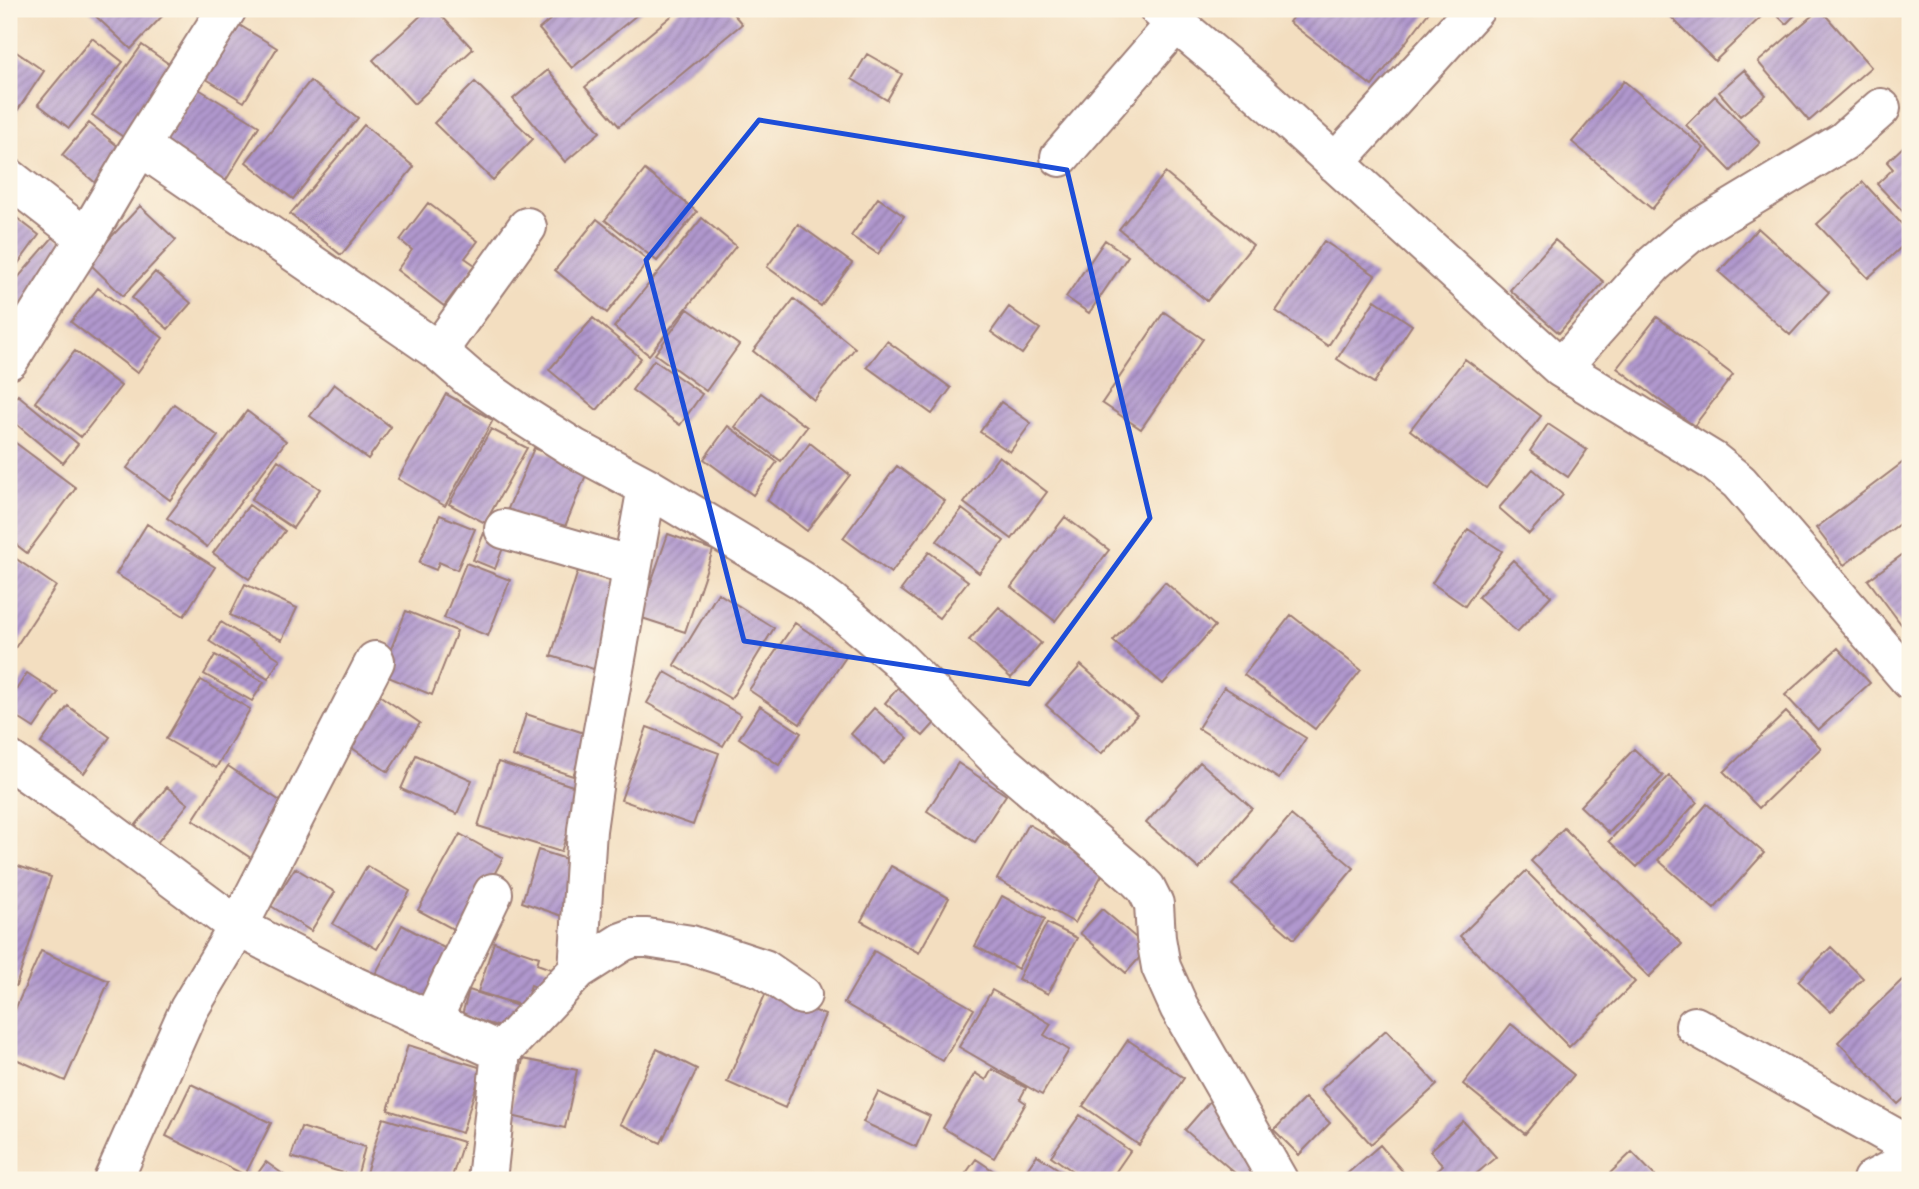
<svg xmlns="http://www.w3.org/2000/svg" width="1919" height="1189" viewBox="0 0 1919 1189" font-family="'Architects Daughter',sans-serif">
<defs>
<pattern id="building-hatch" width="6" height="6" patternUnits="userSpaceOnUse" patternTransform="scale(1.75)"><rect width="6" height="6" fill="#b098ce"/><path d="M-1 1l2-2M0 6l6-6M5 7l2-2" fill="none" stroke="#917ba7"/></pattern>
</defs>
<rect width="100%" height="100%" fill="#fcf5e5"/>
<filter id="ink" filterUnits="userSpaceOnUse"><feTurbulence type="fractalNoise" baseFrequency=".0143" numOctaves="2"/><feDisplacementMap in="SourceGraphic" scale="14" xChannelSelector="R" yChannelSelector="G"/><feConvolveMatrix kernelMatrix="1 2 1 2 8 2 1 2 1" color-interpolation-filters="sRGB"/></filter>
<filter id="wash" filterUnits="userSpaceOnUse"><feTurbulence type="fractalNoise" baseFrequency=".00686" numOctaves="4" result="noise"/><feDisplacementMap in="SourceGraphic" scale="28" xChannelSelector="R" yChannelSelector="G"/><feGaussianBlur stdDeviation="1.57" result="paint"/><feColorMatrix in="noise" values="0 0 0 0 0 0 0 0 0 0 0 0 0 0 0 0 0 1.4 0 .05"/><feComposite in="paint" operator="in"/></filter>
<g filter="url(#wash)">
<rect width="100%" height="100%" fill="#f3dec0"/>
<g id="blocks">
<!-- building -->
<path fill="url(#building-hatch)" d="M88,9H169L131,49Z
M428,9H435L473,49L414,104L373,60Z
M563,9H644L572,68L539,29Z
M680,9H729L742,24L619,126L585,87Z
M1299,9H1425L1429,12L1372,86L1289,22Z
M1671,9H1757L1763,15L1715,61L1667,13Z
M1771,9H1801L1786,24Z
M1820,9L1871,67L1809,121L1758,62Z
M236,23L277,48L244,102L203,77Z
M92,38L123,62L69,128L38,104Z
M142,45L179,71L129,141L92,115Z
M9,47L44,71L9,123Z
M867,54L902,74L887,100L852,79Z
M548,70L600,132L565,162L513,99Z
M1744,70L1766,95L1740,116L1719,92Z
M310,81L358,118L293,199L246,162Z
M1624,81L1704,148L1652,209L1572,142Z
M475,82L533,139L493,180L434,123Z
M197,88L259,126L223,185L160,148Z
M1715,96L1760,143L1731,171L1686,125Z
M89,123L125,152L98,185L62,155Z
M364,125L414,167L341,255L290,214Z
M1905,145L1910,151V219L1877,184L1893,169L1887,162Z
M645,170L697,212L657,261L605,220Z
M1165,173L1253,245L1207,301L1119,229Z
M1863,182L1910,233V239L1868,278L1817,224Z
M878,198L904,216L878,254L851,236Z
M428,203L478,241L465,258L475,265L444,306L397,270L412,250L400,240Z
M140,206L176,240L123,296L88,262Z
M9,212L39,235L9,276Z
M702,218L736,246L649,355L614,327Z
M597,219L649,261L607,313L555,270Z
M798,224L852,263L821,306L767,267Z
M1758,228L1829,292L1790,335L1719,272Z
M54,236L70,249L17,311L9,304V288Z
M1105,240L1128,256L1089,313L1066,297Z
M1555,240L1604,282L1559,333L1510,290Z
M1324,241L1375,275L1328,346L1276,311Z
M155,272L191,303L168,329L132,298Z
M98,288L163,338L137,373L71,322Z
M794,299L855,348L814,400L753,351Z
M1375,300L1412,325L1374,383L1337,359Z
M1009,307L1040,329L1022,354L991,332Z
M688,309L739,345L706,391L655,354Z
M1164,312L1203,339L1141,429L1102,403Z
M1657,317L1733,375L1694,426L1617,368Z
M593,318L641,358L597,410L549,370Z
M887,341L951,388L932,414L867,367Z
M75,351L121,386L81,437L35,402Z
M1465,359L1541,416L1486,488L1410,430Z
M654,360L702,394L680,425L632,390Z
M334,384L391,427L368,459L310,416Z
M761,393L807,427L781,461L735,427Z
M446,394L493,420L445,506L398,479Z
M18,395L78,444L63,463L9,418V405Z
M1001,402L1031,423L1010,452L980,432Z
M174,404L218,436L170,500L127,468Z
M247,411L286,441L207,547L167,518Z
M1548,424L1587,450L1568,477L1530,451Z
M728,426L777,462L753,495L704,459Z
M491,429L527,448L485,523L449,504Z
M9,438L76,488L27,553L9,539Z
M810,443L850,475L807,531L767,500Z
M534,448L588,470L562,534L507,511Z
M999,456L1047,492L1012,539L964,503Z
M1910,457V516L1844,565L1816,528Z
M278,460L320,489L293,528L251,500Z
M897,466L945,501L891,573L843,538Z
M1533,469L1563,495L1529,534L1499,508Z
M249,505L285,531L249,579L213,553Z
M962,509L1004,541L979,573L937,541Z
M440,515L475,529L457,570L439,562L436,570L419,563Z
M1065,517L1109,550L1055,621L1011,587Z
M147,524L215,567L184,616L116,574Z
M486,528L507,537L495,569L473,560Z
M1468,529L1502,551L1465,606L1432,583Z
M668,534L713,550L685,632L639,617Z
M1910,549V636L1868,580Z
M929,552L968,581L939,618L901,590Z
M9,554L56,586L11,654L9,653Z
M1513,560L1551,596L1517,632L1478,597Z
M466,563L510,580L488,636L444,618Z
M578,571L626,586L600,671L551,656Z
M1165,582L1215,626L1163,684L1113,641Z
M245,584L297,608L282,640L230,615Z
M718,593L774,628L731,699L674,665Z
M999,607L1041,643L1011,678L969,640Z
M406,611L457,631L432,695L381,674Z
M1291,615L1361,670L1315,729L1244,675Z
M221,622L280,659L268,679L209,641Z
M795,623L846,657L800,724L749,690Z
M1838,648L1870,683L1818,730L1785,695Z
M215,655L264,682L252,701L204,674Z
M1081,665L1137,715L1101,754L1046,705Z
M665,672L741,715L723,746L647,703Z
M27,673L58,693L34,728L9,712V701Z
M201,680L250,709L216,768L166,739Z
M903,682L941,716L923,736L885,703Z
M1224,687L1306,738L1279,779L1198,728Z
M379,695L420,723L388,772L346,744Z
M68,706L110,737L84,773L41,743Z
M760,706L801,733L779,765L739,738Z
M874,708L908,738L884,764L851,734Z
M1786,712L1821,748L1759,808L1724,772Z
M526,714L587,734L573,776L513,756Z
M647,727L719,753L693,825L621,800Z
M1634,749L1663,776L1609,833L1580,806Z
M416,755L472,780L457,814L401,789Z
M498,762L582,789L561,852L478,826Z
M1200,762L1252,808L1199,869L1146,823Z
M958,763L1006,795L975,842L927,811Z
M228,766L289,807L254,860L193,820Z
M1669,776L1697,802L1637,867L1609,841Z
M167,787L188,804L156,844L135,826Z
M1707,804L1764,853L1714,909L1658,860Z
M1291,815L1354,868L1294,939L1232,885Z
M1028,824L1106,868L1075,923L997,879Z
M1564,828L1682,944L1649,977L1531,861Z
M460,834L503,858L462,934L418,910Z
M538,850L582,864L565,917L522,902Z
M9,863L51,877L16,986L9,984Z
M367,866L410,891L377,949L333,924Z
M891,866L949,898L919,953L861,921Z
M295,868L335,892L311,931L271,906Z
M1526,871L1635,982L1569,1047L1460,936Z
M1002,896L1045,919L1018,969L975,946Z
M1102,909L1148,948L1126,973L1080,933Z
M1047,923L1077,938L1048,994L1018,979Z
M402,925L457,955L429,1008L373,978Z
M494,942L539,957L537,964L554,970L547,991L531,985L524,1006L478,992Z
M1831,947L1863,978L1831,1012L1798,981Z
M41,951L109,981L65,1081L9,1056V1023Z
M874,951L974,1009L943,1061L844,1003Z
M1902,980L1910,988V1093L1898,1104L1838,1042Z
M469,990L521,1007L513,1031L462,1015Z
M767,990L825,1015L785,1108L727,1082Z
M992,990L1051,1024L1044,1035L1069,1050L1042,1095L959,1047Z
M1511,1024L1574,1075L1525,1134L1463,1084Z
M1386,1030L1437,1085L1371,1144L1321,1089Z
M1128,1040L1184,1078L1139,1145L1083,1106Z
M408,1045L482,1068L462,1133L388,1110Z
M657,1049L697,1069L661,1143L620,1124Z
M523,1059L577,1070L565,1128L511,1116Z
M992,1069L1026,1088L1020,1099L1026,1103L994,1158L943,1128L975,1073L986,1080Z
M191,1084L271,1123L245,1175L166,1136Z
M878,1092L930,1116L916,1147L863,1122Z
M1305,1098L1330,1123L1299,1155L1274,1130Z
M1210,1101L1244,1131L1257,1180H1243L1185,1130Z
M1080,1115L1130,1151L1110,1180H1085L1051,1156Z
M383,1118L463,1142L451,1180H391L366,1173Z
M1463,1121L1496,1157L1476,1174L1482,1180H1426L1443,1165L1430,1151Z
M301,1127L365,1147L357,1177L291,1157Z
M1380,1145L1410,1180H1340Z
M1632,1152L1659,1180H1603Z
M1037,1155L1075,1180H1020Z
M976,1159L1007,1180H961Z
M266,1162L291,1180H253Z"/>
</g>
</g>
<g filter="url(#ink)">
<use href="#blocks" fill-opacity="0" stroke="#9e7e76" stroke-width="2"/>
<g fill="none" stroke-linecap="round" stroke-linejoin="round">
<defs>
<path id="minor" d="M1159,9L1252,87L1561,368L1713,461L1739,482L1910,680
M140,146L438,351L469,378L522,415L574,448L647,487L800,579L831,602L896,657L1001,762L1134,876L1146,888L1154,904L1156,938L1161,967L1179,1007L1278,1180
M1060,157L1176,23
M1335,163L1475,9
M9,178L86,238
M438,351L527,227
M9,360L86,238L140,146L227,9
M1561,368L1654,264L1688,235L1844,141L1881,108
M504,529L632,566
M9,760L82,811L238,927L354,986L501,1052L578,970L622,942L633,938H647L691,945L764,969L802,995
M578,970L587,830L594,780L647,487
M431,1022L493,893
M1695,1026L1910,1146
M113,1180L189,1009L238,927L375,661
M487,1180L501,1052
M1872,1180L1910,1160"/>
</defs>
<!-- minor casing -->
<use href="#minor" stroke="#9e7e76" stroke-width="42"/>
<!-- minor -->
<use href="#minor" stroke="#fff" stroke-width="38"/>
</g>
</g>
<!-- marked area -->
<path fill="none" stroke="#1d4ed8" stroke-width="5" stroke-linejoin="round" d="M759,120L1067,170L1150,518L1029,684L744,641L646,260Z"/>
<!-- margin -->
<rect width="1919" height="1189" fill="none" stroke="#fcf5e5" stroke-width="35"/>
</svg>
